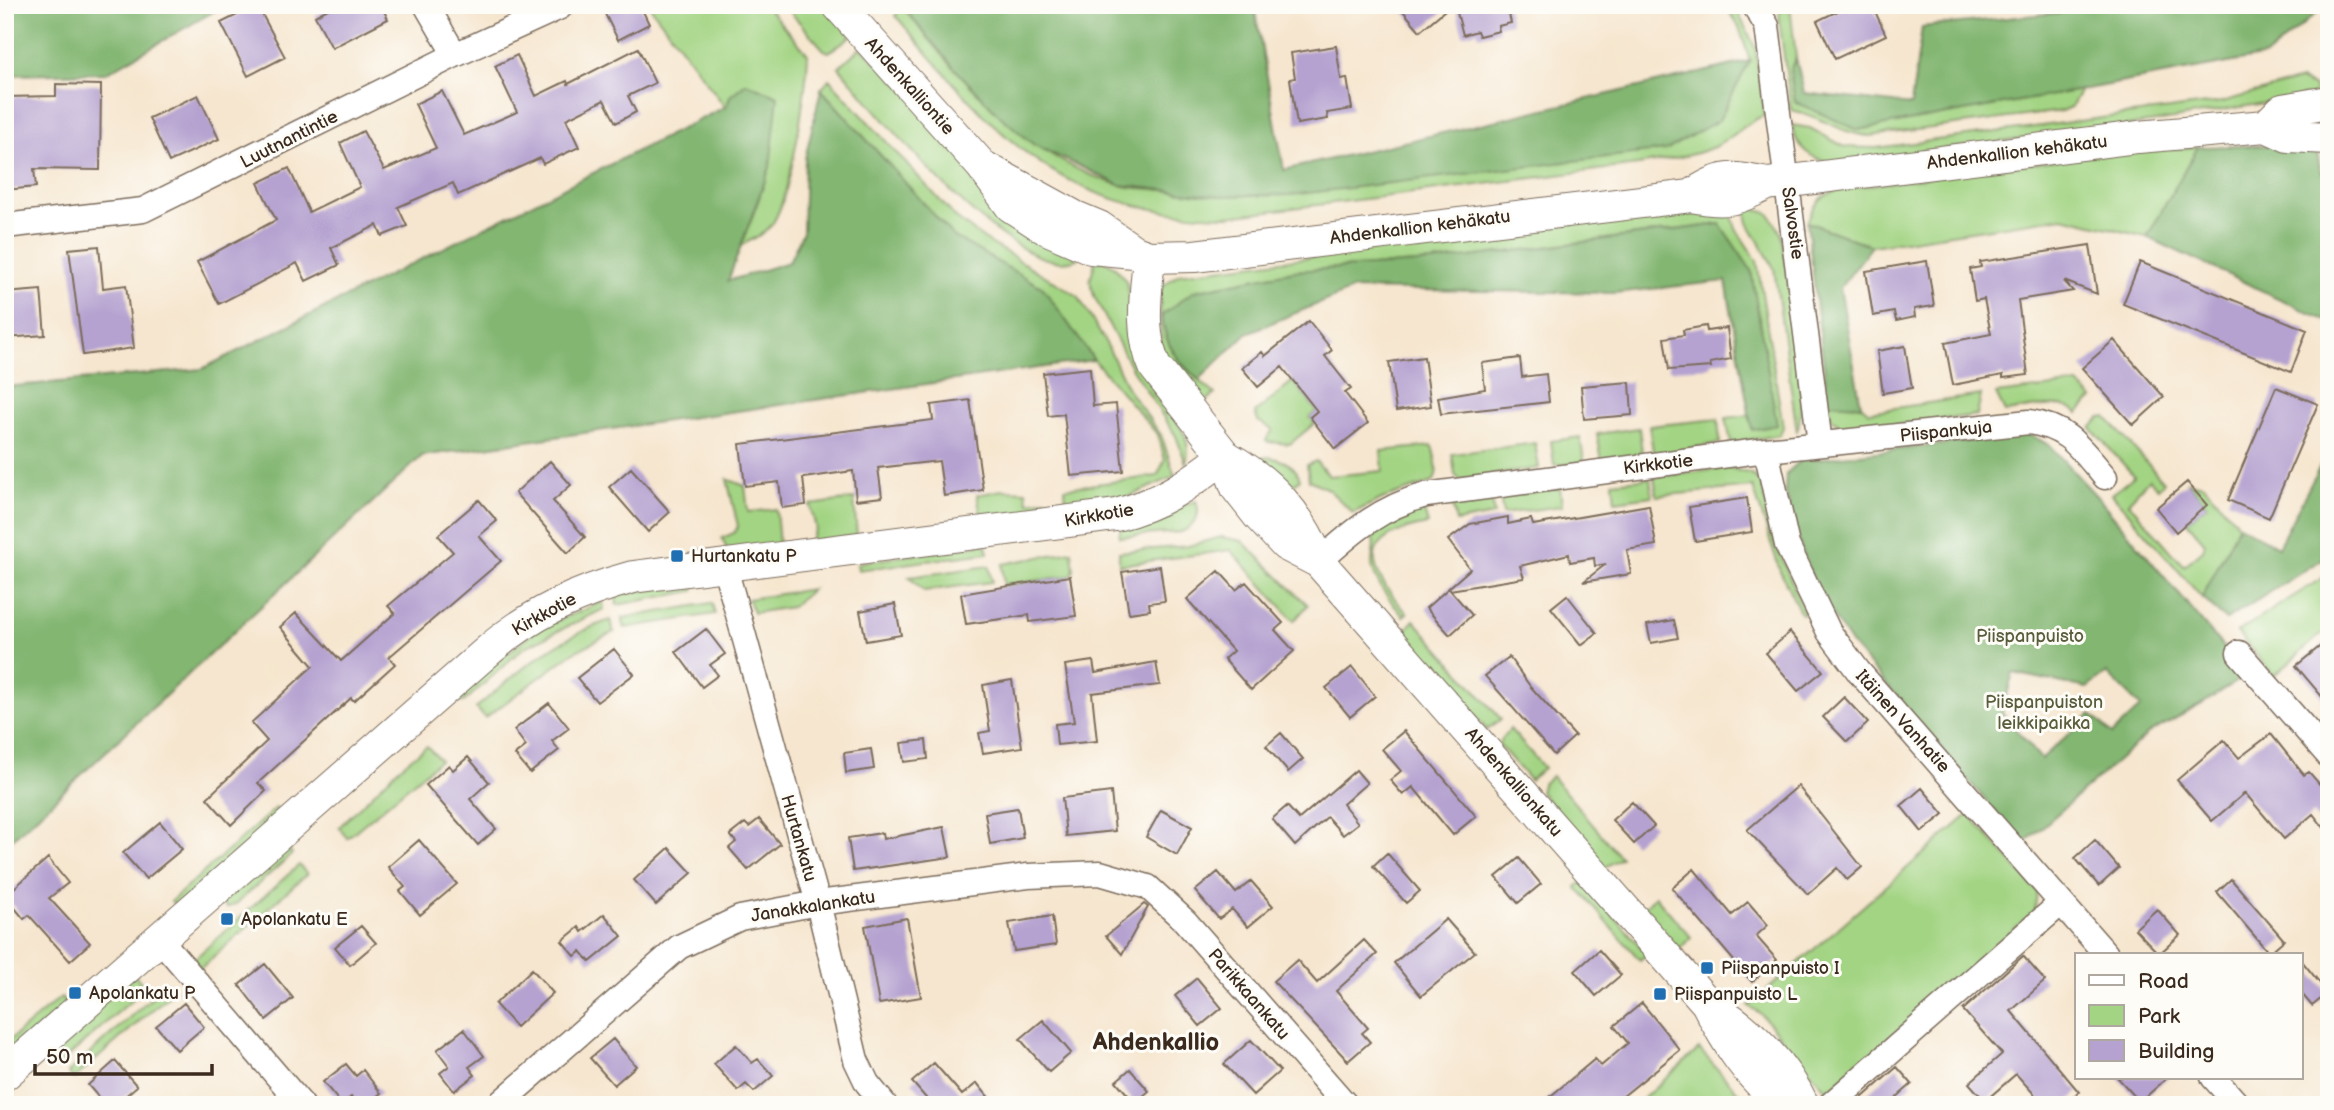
<svg xmlns="http://www.w3.org/2000/svg" width="2334" height="1110" viewBox="0 0 2334 1110" font-family="'Balsamiq Sans',sans-serif">
<rect width="100%" height="100%" fill="#fdfcf7"/>
<filter id="ink" filterUnits="userSpaceOnUse"><feTurbulence type="fractalNoise" baseFrequency=".0143" numOctaves="2"/><feDisplacementMap in="SourceGraphic" scale="14" xChannelSelector="R" yChannelSelector="G"/><feConvolveMatrix kernelMatrix="1 2 1 2 8 2 1 2 1" color-interpolation-filters="sRGB"/></filter>
<filter id="wash" filterUnits="userSpaceOnUse"><feTurbulence type="fractalNoise" baseFrequency=".00686" numOctaves="4" result="noise"/><feDisplacementMap in="SourceGraphic" scale="28" xChannelSelector="R" yChannelSelector="G"/><feGaussianBlur stdDeviation="1.57" result="paint"/><feColorMatrix in="noise" values="0 0 0 0 0 0 0 0 0 0 0 0 0 0 0 0 0 1.4 0 .05"/><feComposite in="paint" operator="in"/></filter>
<g filter="url(#wash)">
<rect width="100%" height="100%" fill="#f6e6cf"/>
<!-- green -->
<path fill="#a3d483" stroke="#6f7f50" stroke-width="2" d="M649,5H765L808,54C807,87 790,207 769,228C761,236 747,242 737,248L751,221L770,167Z
M784,5H823L851,36L829,52L824,50Z
M1725,5H1734L1755,47L1765,115C1745,122 1733,139 1714,147C1690,157 1664,160 1638,165L1228,216C1058,214 996,135 895,15L903,8C962,78 1027,161 1120,185C1133,189 1149,188 1162,190C1206,194 1248,196 1291,195L1750,61L1739,27Z
M1790,5L1796,58L1790,70L1795,102L1858,130L2081,90L2071,107L2062,111L1870,136C1840,134 1820,115 1791,110L1779,19L1781,5Z
M861,47L1077,259C1014,285 877,111 839,67Z
M829,79L956,218L984,239L1078,296L1107,345L1129,391L1161,435L1175,476L1117,502L1066,507L1065,488L1157,476L1165,460L1158,435L1094,360L1043,288L953,236L821,89Z
M2300,80L2314,87L2315,94L2156,122L1834,163C1812,160 1795,148 1792,125L1810,128L1845,147L1876,148L2222,102Z
M2198,147L2147,237L2063,217L1872,246L1807,222C1814,204 1821,195 1840,189L2119,152Z
M1745,207L1769,213L1781,233C1787,277 1810,396 1797,432L1774,268L1748,223Z
M1730,208L1736,229L1757,261L1783,427L1780,435L1731,443L1726,418L1749,415L1752,429L1777,425L1719,224L1432,262L1294,271L1194,291L1162,316C1166,357 1186,369 1215,394L1202,405C1157,356 1159,352 1161,287L1179,274L1645,214L1693,213Z
M1103,260L1115,267L1126,281C1135,313 1136,353 1149,383C1161,413 1196,427 1186,463L1176,436L1132,369L1094,296L1090,280L1095,262Z
M1293,381L1317,411L1310,417L1315,423L1290,444L1268,442L1266,440L1273,430L1258,421L1255,413Z
M2078,384L2093,399L2078,413C2064,398 2025,410 2005,412L1996,394Z
M1981,395L1977,415L1848,431L1831,418L1828,403L1861,405L1869,412Z
M2106,417L2164,482L2158,488L2149,479L2128,502L2184,566L2203,550L2205,543L2187,522L2207,505L2187,482L2204,485L2239,525L2202,598L2112,494L2134,476L2091,428L2100,418Z
M1718,419L1720,443L1657,455L1653,451L1649,426Z
M1639,428L1642,452L1638,457L1602,461L1597,434Z
M1580,437L1584,460L1579,464L1554,465L1551,441Z
M1535,443L1539,468L1460,480L1455,475L1452,454Z
M1432,446C1435,457 1440,472 1433,482L1382,499L1353,513L1328,489L1309,480L1307,465L1316,461L1329,476L1383,471L1381,451Z
M1267,457C1281,459 1296,464 1300,479L1283,492L1255,459Z
M1730,468L1751,474L1761,484L1775,543L1805,613L1801,614L1780,571L1753,487L1657,496L1654,477Z
M1650,478L1652,496L1615,501L1613,482Z
M727,479L745,486L748,512L776,509L779,545L728,552L722,538L734,533L738,526Z
M1560,488L1562,506L1503,514L1500,497Z
M1002,490L1026,491L1028,502L1046,499L1045,513L982,520L977,495Z
M1491,498L1494,515L1456,522L1452,503Z
M854,499L857,536L809,542L816,528L810,505Z
M1196,501C1202,515 1194,527 1181,532L1119,537L1121,526Z
M1423,508L1428,524C1354,537 1367,568 1407,613L1403,616C1392,602 1373,582 1372,564C1372,550 1377,544 1370,531Z
M1221,537L1242,541L1308,605L1294,621L1231,550L1119,565V552L1188,546Z
M986,544L988,553L858,570L857,563Z
M1072,551L1074,571L1070,576L1004,585L1002,564Z
M989,566L992,582L924,591L909,577Z
M2329,574V627L2274,676L2237,632Z
M697,581L694,591L617,605L616,595Z
M812,589L792,607L753,613L748,599Z
M603,602L604,609L523,648L465,701L461,702L456,695L539,628Z
M712,603L715,614L625,628L622,618Z
M610,620L614,632L574,652L485,718L476,708C518,671 557,638 610,620Z
M1414,620L1501,719L1487,730L1403,633Z
M1510,729L1544,768L1530,780L1498,744Z
M427,746L440,760L347,838L339,827L399,768Z
M1552,776L1554,779L1621,858L1605,867L1540,792L1542,784Z
M276,808L280,814L176,906L171,901Z
M1969,814L2037,891L2035,911L1828,1092L1761,1014L1749,1006Z
M287,847L292,854L236,904L226,908L220,901Z
M299,865L307,874L201,968L194,959Z
M1584,881L1647,954L1640,960L1576,887Z
M1655,896L1691,937L1679,950L1642,910Z
M135,975L143,985L142,991L61,1063L50,1049Z
M168,983L175,990L74,1079L68,1073Z
M61,997L67,1003L5,1058V1044Z
M1699,1049L1750,1105H1636Z"/>
<!-- forest -->
<path fill="#82b671" stroke="#5e7048" stroke-width="2" fill-rule="evenodd" d="M5,5H225L106,73L5,75Z
M901,5H1254L1284,170L1750,61L1719,120L1666,150L1291,195L1220,196L1120,185L1034,145L1000,116L955,69Z
M2073,5H2326L2266,56L2081,90L1858,130L1795,102L1790,70L1796,58L1804,93L1911,105L1922,27L2066,12Z
M746,83L778,96L770,167L728,281L789,262L803,232L805,159L821,89L953,236L1043,288L1094,360L422,456L5,846V387L202,369L727,106L730,96Z
M2292,145L2316,148L2320,168L2329,182V322L2147,237L2198,147Z
M1807,222L1872,246L1840,288L1861,405L1828,403Z
M1720,224L1751,270L1777,425L1752,430L1726,281L1614,293L1354,289L1247,333L1199,380C1176,360 1165,345 1162,315L1194,291L1294,271L1432,262Z
M2029,434L2049,445L2100,500L2244,672L2243,677L2204,703L2149,733L2023,844L1851,644L1818,593L1800,545L1785,490L1786,474L1800,461ZM2013,673L2087,688L2107,673L2141,707L2112,734L2091,714L2041,759L2002,713Z
M2329,449V555L2226,620L2202,598L2239,525L2278,547Z"/>
<g id="blocks">
<!-- building -->
<path fill="#b5a2d0" d="M257,5L285,57L248,76L221,23Z
M335,5H381L388,19L332,48L315,16Z
M621,5H640L649,24L618,40L605,14Z
M1398,5H1451L1420,31Z
M1455,5H1507L1511,23L1498,26L1499,31L1479,36L1477,31L1463,35Z
M1850,5H1872L1886,35L1835,59L1817,21Z
M1336,46L1341,79L1347,78L1352,109L1327,113L1328,119L1297,124L1290,79L1295,78L1291,53Z
M638,48L655,83L628,96L636,112L616,123L604,100L566,119L579,147L543,164L540,158L458,195L453,183L398,207L407,226L382,236L377,225L331,248L339,265L306,281L297,263L219,304L197,262L276,220L258,183L289,168L309,212L360,187L340,143L363,131L384,170L436,148L415,104L442,91L464,135L517,112L495,66L517,55L536,96L567,81L568,84Z
M56,84L101,85L100,170L34,169L36,187L5,190V97L56,96Z
M198,95L219,139L169,162L149,118Z
M2090,245L2097,294L2064,281L2073,291L2018,300L2028,375L2003,378V375L1953,385L1945,343L1991,334L1984,299L1975,301L1970,269L1981,267L1980,262Z
M99,246L103,288L126,285L134,348L83,355L69,249Z
M1927,261L1934,306L1914,309L1915,317L1896,321L1894,312L1873,316L1866,271Z
M2140,262L2307,330L2291,372L2123,304Z
M41,290L45,335L5,338V293Z
M1309,321L1332,350L1325,356L1351,389L1345,393L1368,423L1335,449L1310,417L1317,411L1282,367L1258,387L1242,368L1262,352L1265,356Z
M1706,326L1707,331L1727,328L1731,359L1710,363L1711,367L1669,370L1664,338L1684,335L1683,330Z
M2114,340L2164,397L2133,425L2082,368Z
M1905,346L1912,388L1883,393L1877,351Z
M1424,357L1431,406L1396,411L1389,362Z
M1520,358L1522,377L1546,374L1549,402L1441,414L1438,397L1485,389L1482,363Z
M1090,368L1093,406L1116,404L1123,471L1071,476L1064,414L1048,416L1043,373Z
M1630,382L1632,415L1584,419L1581,386Z
M2276,387L2318,404L2269,518L2228,500Z
M970,400L983,490L944,496L939,461L878,468L882,497L856,500L853,471L803,478L806,505L782,508L779,482L745,486L740,444L933,420L931,405Z
M550,461L571,485L553,501L585,537L568,553L515,493Z
M631,468L670,512L648,532L609,487Z
M2187,482L2207,505L2176,532L2156,508Z
M1747,498L1752,532L1695,541L1689,507Z
M479,500L497,521L479,536L501,561L389,657L395,664L354,701L351,698L258,783L266,791L231,825L207,798L267,741L251,723L313,666L280,627L296,613L341,661L395,613L388,606L453,552L438,535Z
M1649,505L1656,545L1627,550L1631,574L1583,582L1606,564L1595,566L1594,558L1570,562L1569,554L1520,566L1524,578L1450,590L1472,615L1450,635L1426,608L1470,569L1448,540L1470,524L1508,517V524L1531,519L1533,525Z
M1160,566L1165,601L1149,603L1150,610L1129,613L1122,572Z
M1219,571L1236,590L1246,582L1283,623L1275,630L1294,651L1251,690L1224,659L1233,651L1187,599Z
M1070,576L1076,616L1030,622L1029,615L966,624L961,594Z
M1567,595L1597,633L1581,645L1551,608Z
M895,604L901,635L866,641L860,611Z
M1674,620L1678,638L1651,643L1647,625Z
M706,629L725,654L710,665L718,675L702,687L676,652Z
M1790,632L1823,671L1798,691L1766,653Z
M2329,639V705L2296,666Z
M614,649L634,674L597,702L577,678Z
M1509,657L1530,686L1575,736L1554,755L1485,676Z
M1093,661L1095,673L1156,662L1160,685L1092,693L1097,741L1057,745L1055,724L1074,722L1065,665Z
M1352,667L1375,696L1350,717L1326,688Z
M1012,680L1022,747L983,753L979,733L990,731L983,685Z
M1844,697L1868,723L1847,742L1823,717Z
M549,703L569,728L552,741L559,750L530,773L515,755L526,746L514,730Z
M1404,731L1476,816L1453,835L1413,787L1403,795L1390,780L1401,771L1382,749Z
M1281,733L1303,759L1288,772L1266,746Z
M2271,734L2304,775L2309,772L2329,795V834L2313,814L2284,839L2245,793L2212,821L2177,780L2224,740L2239,758Z
M926,740L928,759L904,762L901,743Z
M871,749L874,769L846,773L844,753Z
M468,757L489,782L470,799L496,829L478,845L426,785L449,765L453,770Z
M1356,770L1367,783L1343,804L1358,823L1343,835L1327,817L1295,846L1272,819L1287,806L1299,819Z
M1798,786L1862,867L1847,880L1837,868L1808,894L1747,830Z
M1922,788L1944,814L1922,832L1901,806Z
M1111,792L1115,831L1066,836L1062,798Z
M1632,802L1654,826L1634,844L1612,820Z
M1018,808L1023,838L990,844L985,813Z
M1161,810L1192,827L1177,855L1146,837Z
M759,819L780,844L748,870L729,848L736,842L730,835L745,823L749,827Z
M160,822L182,849L146,879L123,853Z
M944,827L950,857L853,871L848,838L882,833L883,839Z
M419,840L457,884L420,915L400,891L405,887L388,867Z
M2095,840L2119,868L2099,886L2075,858Z
M669,848L692,873L656,905L634,880Z
M1387,853L1420,891L1406,903L1373,866Z
M48,858L68,883L49,898L90,943L70,961L29,915L24,919L5,896Z
M1519,858L1541,884L1518,903L1496,877Z
M1694,869L1732,915L1748,902L1768,925L1756,936L1777,960L1752,982L1672,888Z
M1218,872L1236,893L1251,881L1273,906L1248,927L1232,909L1219,919L1195,891Z
M2231,879L2284,940L2269,953L2217,892Z
M1144,904L1148,907L1122,954L1106,936Z
M2157,909L2180,935L2159,954L2135,929Z
M604,914L622,936L590,962L581,951L575,956L562,941L579,927L582,932Z
M1052,916L1056,945L1014,951L1009,923Z
M907,918L921,997L879,1004L865,926Z
M1446,919L1475,952L1421,996L1394,963Z
M361,926L376,943L350,965L335,947Z
M1364,940L1377,954L1336,991L1368,1028L1362,1033L1370,1042L1348,1061L1273,981L1297,960L1317,983Z
M1599,950L1621,975L1596,996L1575,971Z
M2023,956L2045,981L2011,1011L2079,1092L2064,1105H2044L2016,1074L1985,1101L1969,1083L2002,1054L1963,1010Z
M2301,960L2328,993L2312,1006L2301,993Z
M265,964L293,998L266,1020L239,985Z
M532,969L553,993L516,1027L495,1004Z
M1197,978L1222,1008L1200,1026L1175,996Z
M184,1003L204,1027L177,1050L156,1026Z
M1642,1003L1680,1050L1612,1105H1540L1595,1059L1601,1066L1628,1043L1614,1026Z
M1043,1020L1071,1053L1049,1072L1020,1039Z
M464,1029L484,1056L469,1067L475,1075L454,1091L440,1073L449,1066L437,1050Z
M613,1039L636,1066L614,1085L590,1058Z
M1251,1040L1280,1071L1253,1095L1224,1064Z
M736,1045L752,1063L758,1059L773,1076L754,1092L746,1084L738,1091L714,1064Z
M115,1061L137,1086L115,1105H105L88,1085Z
M934,1063L962,1095L977,1083L995,1105H932L912,1082Z
M346,1064L356,1076L363,1070L381,1093L366,1105H357L351,1097L342,1105L323,1082Z
M1897,1067L1912,1084L1888,1105H1854Z
M1130,1069L1149,1091L1135,1103L1116,1081Z
M2117,1077H2168L2140,1102Z"/>
</g>
</g>
<g filter="url(#ink)">
<use href="#blocks" fill-opacity="0" stroke="#7c6c5c" stroke-width="2"/>
<g fill="none" stroke-linecap="round" stroke-linejoin="round">
<defs>
<path id="minor" d="M426,5L455,55
M1754,5L1767,26L1820,444
M5,226L143,210L455,55L560,7
M1766,450L1787,545L1829,632L1859,672L2106,954
M1319,562C1353,531 1381,507 1426,495L1766,450L2029,422C2068,427 2080,448 2105,477
M724,564L818,903L856,1060L867,1083L885,1105
M2239,653L2329,756
M159,938L302,1105
M2213,1077L2238,1105
M498,1105L679,947L740,918L818,903L1028,876L1100,873L1148,887L1185,921L1346,1105
M1830,1105L2061,903"/>
<path id="tertiary" d="M838,5L982,166L1011,206L1045,228L1091,248L1133,252
M2266,126L2282,110L2329,102
M982,166L1075,217L1099,227L1135,252L1149,257L1194,256L1691,196C1727,203 1736,200 1767,184
M1691,196C1722,174 1732,177 1767,184L2138,137L2266,126L2288,136L2329,138
M1149,257C1146,294 1139,332 1155,367L1225,456L1237,488L1259,516L1286,545L1319,562
M1225,456C1270,481 1300,514 1319,562L1707,1003C1726,1042 1750,1080 1786,1105
M1714,1008C1751,1031 1784,1065 1803,1105
M5,1074L489,650C532,613 578,592 633,577L1116,515C1160,504 1190,484 1225,456"/>
</defs>
<!-- minor casing -->
<use href="#minor" stroke="#7c6c5c" stroke-width="27"/>
<!-- tertiary casing -->
<use href="#tertiary" stroke="#7c6c5c" stroke-width="34"/>
<!-- minor -->
<use href="#minor" stroke="#fff" stroke-width="24"/>
<!-- tertiary -->
<use href="#tertiary" stroke="#fff" stroke-width="32"/>
</g>
</g>
<!-- markers -->
<g fill="#1f6fb2" stroke="#fdfcf7" stroke-width="2.5">
<rect x="670" y="549" width="14" height="14" rx="3.5"/>
<rect x="220" y="912" width="14" height="14" rx="3.5"/>
<rect x="1700" y="961" width="14" height="14" rx="3.5"/>
<rect x="68" y="986" width="14" height="14" rx="3.5"/>
<rect x="1653" y="987" width="14" height="14" rx="3.5"/>
</g>
<g text-anchor="middle" stroke-width="6" stroke-linejoin="round" paint-order="stroke">
<!-- street labels -->
<g font-size="18" fill="#3b2a1e" stroke="#fdfcf7">
<text transform="translate(910 86) rotate(48)" y="6">Ahdenkalliontie</text>
<text transform="translate(289 139) rotate(-27)" y="6">Luutnantintie</text>
<text transform="translate(2017 152) rotate(-7)" y="6">Ahdenkallion kehäkatu</text>
<text transform="translate(1793 223) rotate(82)" y="6">Salvostie</text>
<text transform="translate(1420 227) rotate(-7)" y="6">Ahdenkallion kehäkatu</text>
<text transform="translate(1946 431) rotate(-6)" y="6">Piispankuja</text>
<text transform="translate(1658 464) rotate(-7)" y="6">Kirkkotie</text>
<text transform="translate(1099 515) rotate(-10)" y="6">Kirkkotie</text>
<text transform="translate(544 614) rotate(-29)" y="6">Kirkkotie</text>
<text transform="translate(1903 721) rotate(48)" y="6">Itäinen Vanhatie</text>
<text transform="translate(1514 782) rotate(49)" y="6">Ahdenkallionkatu</text>
<text transform="translate(799 838) rotate(74)" y="6">Hurtankatu</text>
<text transform="translate(813 906) rotate(-9)" y="6">Janakkalankatu</text>
<text transform="translate(1249 994) rotate(49)" y="6">Parikkaankatu</text>
</g>
<!-- poi labels -->
<g font-size="18" fill="#3b2a1e" stroke="#fdfcf7" text-anchor="start">
<text x="691" y="562">Hurtankatu P</text>
<text x="241" y="925">Apolankatu E</text>
<text x="1721" y="974">Piispanpuisto I</text>
<text x="89" y="999">Apolankatu P</text>
<text x="1674" y="1000">Piispanpuisto L</text>
</g>
<!-- park labels -->
<g font-size="18" fill="#5a5d3c" stroke="#fdfcf7">
<text x="2030" y="642">Piispanpuisto</text>
<text x="2044" y="708">Piispanpuiston<tspan x="2044" dy="21">leikkipaikka</tspan></text>
</g>
<!-- district labels -->
<g font-size="24" font-weight="bold" fill="#3b2a1e" stroke="#fdfcf7">
<text x="1156" y="1050">Ahdenkallio</text>
</g>
</g>
<!-- margin -->
<rect width="2334" height="1110" fill="none" stroke="#fdfcf7" stroke-width="28"/>
<!-- legend -->
<rect x="2075" y="953" width="228" height="126" fill="#fdfcf7" stroke="#afa8a0" stroke-width="2"/>
<rect x="2089" y="975" width="35" height="10" fill="#ffffff" stroke="#afa8a0" stroke-width="2"/>
<text x="2138" y="988" font-size="21" fill="#3b2a1e">Road</text>
<rect x="2089" y="1005" width="35" height="21" fill="#a3d483" stroke="#afa8a0" stroke-width="2"/>
<text x="2138" y="1023" font-size="21" fill="#3b2a1e">Park</text>
<rect x="2089" y="1040" width="35" height="21" fill="#b5a2d0" stroke="#afa8a0" stroke-width="2"/>
<text x="2138" y="1058" font-size="21" fill="#3b2a1e">Building</text>
<!-- scale -->
<path d="M35 1064v10h177v-10" fill="none" stroke="#3b2a1e" stroke-width="3.5"/>
<text x="46" y="1064" font-size="21" fill="#3b2a1e" stroke="#fdfcf7" stroke-width="5" paint-order="stroke">50 m</text>
</svg>
